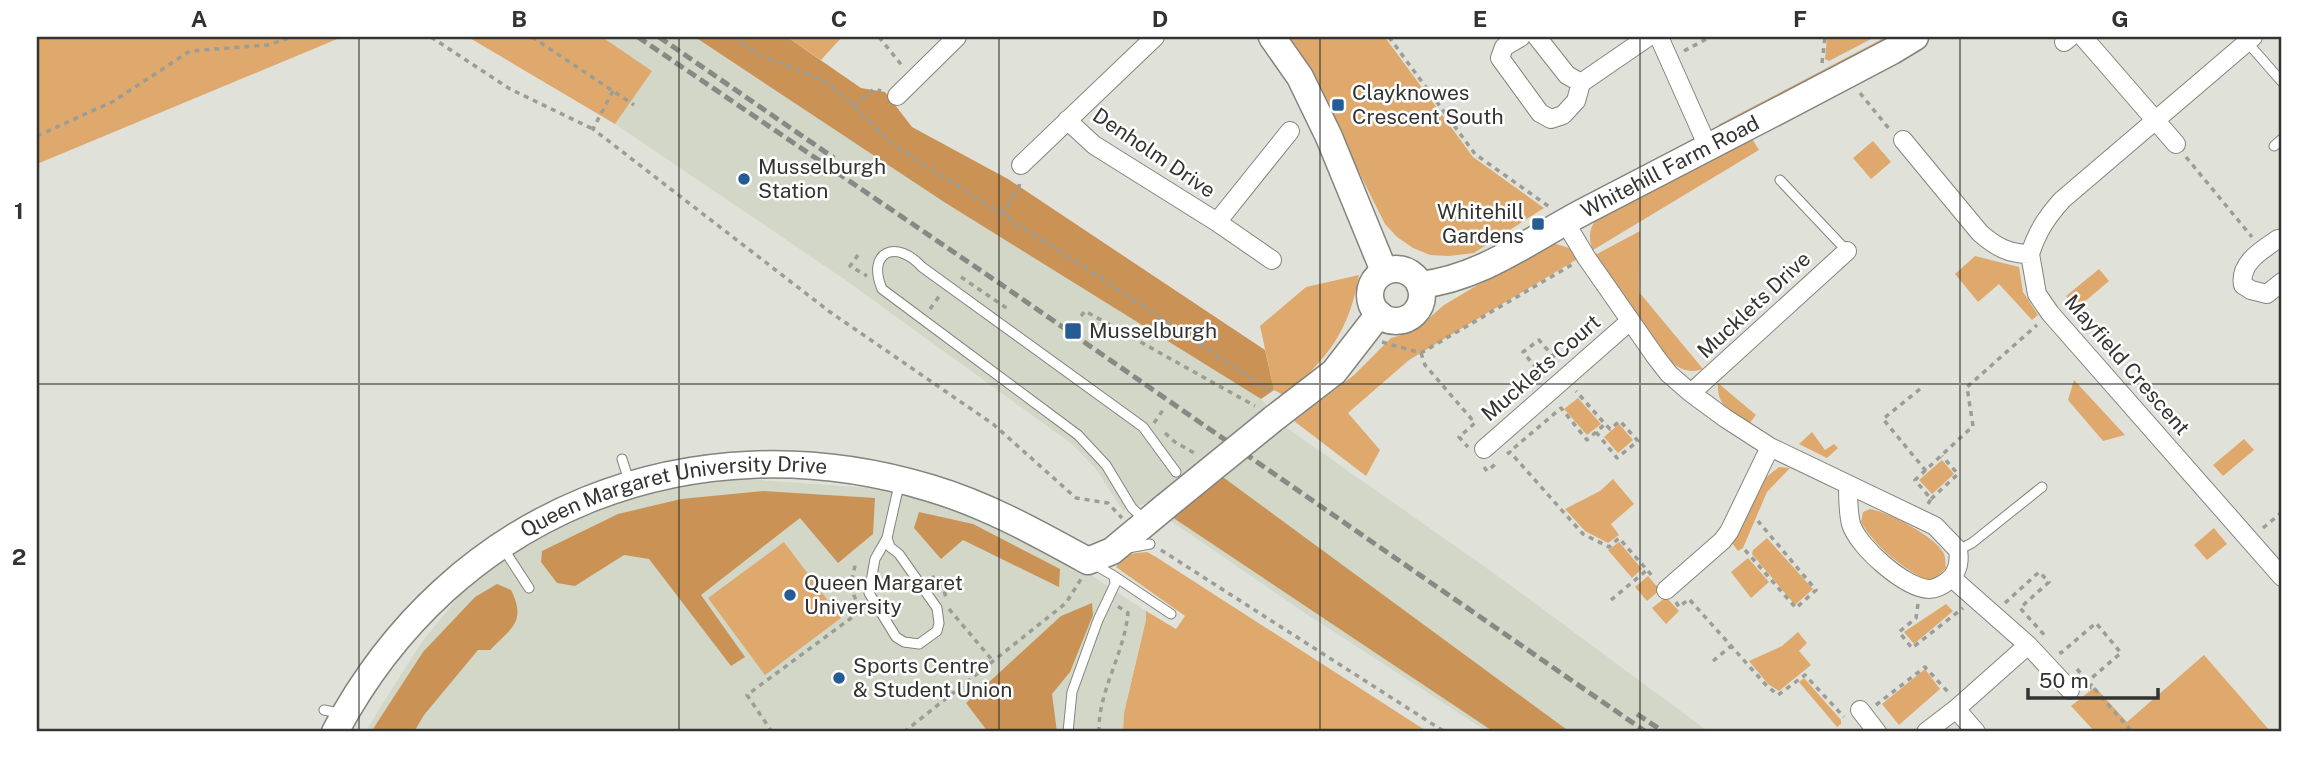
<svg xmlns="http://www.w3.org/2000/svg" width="2319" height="769" viewBox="0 0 2319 769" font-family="'Public Sans',sans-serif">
<rect width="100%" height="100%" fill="#e0e2da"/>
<!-- built -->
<path fill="#d2d7c8" d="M602,37H695L944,202L1261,399L1287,428L1502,579L1709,732H1488L1302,611L1168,519L1158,499L1123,511L1096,469L1072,444L844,279L615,124L651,71Z
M731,478L885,489L984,512L1054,551L1146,611V620L1124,713L1123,732H365L421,643L473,579L549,525L628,498Z"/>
<!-- green -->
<path fill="#dfa96d" d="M37,37H342L37,164Z
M468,37H602L652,71L615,124Z
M787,37H842L821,60Z
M1284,37H1383L1387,40L1473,157L1544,208L1474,253L1449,256L1430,255L1413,248L1397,237L1385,224L1303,61Z
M1827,37H1875L1829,61L1825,59Z
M1886,37H1897L1724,126L1718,125Z
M1751,137L1759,150L1593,250C1587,236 1590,227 1599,215Z
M1873,141L1891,162L1871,179L1853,158Z
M1640,231L1639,292L1703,369C1686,375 1675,366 1663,355L1595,255Z
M1553,243L1572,249L1579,258L1409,360L1348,413L1380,450L1366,476L1294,421L1354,375L1391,338L1413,332L1444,305L1545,245Z
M1975,256L2019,267L2023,292L2038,315L2032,320L1999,284L1978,302L1955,274Z
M2099,269L2109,281L2076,309L2066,296Z
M1359,275C1349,333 1327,358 1285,396L1274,390L1260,326L1306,287Z
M2074,380L2125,435L2103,441L2068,400Z
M1718,383L1756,415L1749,424C1732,413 1716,406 1718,383Z
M1578,398L1601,424L1587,435L1564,409Z
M1619,424L1633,440L1618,453L1604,437Z
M1812,432L1825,450L1834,444L1838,448L1827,458L1799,444Z
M2244,439L2254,450L2223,476L2213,465Z
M1942,460L1954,474L1932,494L1919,480Z
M1779,467L1790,468L1767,492L1743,548L1738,551L1731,542L1764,479Z
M1613,479L1634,504L1611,524L1619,535L1608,543L1585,531L1565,509L1600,491Z
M1870,509C1888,512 1934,536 1943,552C1946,557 1945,562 1946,568L1937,577L1927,581C1901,566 1876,548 1861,522L1863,512Z
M2214,528L2227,544L2207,560L2194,545Z
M1767,538L1813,589L1795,605L1752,554L1753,550Z
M784,542L841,618L765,675L708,598Z
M1619,542L1642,569L1632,578L1608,550Z
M1147,552L1156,557L1428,732H1123L1124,713L1146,620V611L1176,629L1185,616L1116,567C1124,554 1132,553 1147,552Z
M1748,558L1769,582L1751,598L1731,572Z
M1648,576L1660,590L1647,601L1635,587Z
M1666,597L1679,611L1666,624L1652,608Z
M1946,604L1953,611L1914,644L1904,632Z
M1798,632L1807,643L1799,651L1811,665L1779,691L1768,684L1749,661L1782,646Z
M2204,655L2271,732H2095L2071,706L2095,687L2127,722Z
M1925,669L1940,689L1899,725L1882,704Z
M1804,678L1841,720V724L1837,727L1799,682Z"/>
<!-- forest -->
<path fill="#ca9355" d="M695,37H787L861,88L885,92L912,127L1008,179L1265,350L1274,390L1261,399L944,202Z
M1216,472L1570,732H1494L1172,517Z
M763,491L875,498L873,534L838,563L800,518L701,595L745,657L731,666L649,559L624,555L575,586L557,583L541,562L542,551L618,514L681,499Z
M919,512L973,524L1060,569L1059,587L963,540L941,559L914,528Z
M497,584L511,590C527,622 511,628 490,650H478L424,715L414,732H371L423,652L475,597Z
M1092,603L1093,615L1070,672L1052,694L1057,732H988L966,703L1061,616Z"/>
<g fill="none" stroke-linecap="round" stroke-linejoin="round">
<defs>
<path id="lane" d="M2247,42L2282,82
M2274,146L2282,139
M1780,180L1847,251
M622,459L630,484
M1146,521L1132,508L1106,465L1078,435L882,289C866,251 897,239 922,267L1143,427L1176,472
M887,538L890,547L899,554L937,608L939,623L937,631L919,644L904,642L896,637L869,593L875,559L887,538L899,485
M503,548L529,588
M1128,548L1150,544
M1958,550L1972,543L2042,487
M1114,576L1171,614
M324,710L343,714
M1068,732L1072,692L1098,620L1115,584L1114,576L1095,565"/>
<path id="street" d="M1521,37L1504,47L1500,58L1540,113L1551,119L1563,115L1576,101L1581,83L1648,37
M1537,37L1567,75L1581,83
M1659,37L1708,147
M2083,37L2176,144
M2064,42L2070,37
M897,96L957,37
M1067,120L1094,145L1217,222L1272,260
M1903,140L1980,233C1996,247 2009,254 2030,254L2037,294L2050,313L2282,577
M1021,165L1155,37
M1217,222L1290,131
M1565,222L1586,257L1655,356L1669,374L1691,393L1725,418L1770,447L1935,526L1958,550C1960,562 1958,572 1949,580C1943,585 1937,589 1929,589C1905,588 1858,547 1851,524C1848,512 1848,498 1848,485
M2282,239H2278C2262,250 2239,263 2243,285L2251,290L2267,294L2282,282
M2030,254C2037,232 2046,218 2062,200L2253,37
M1691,393L1847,251
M1484,449L1630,321
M1952,578L2028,645L2070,690
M1666,590L1722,541L1729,532L1770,447
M1956,709L1976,732
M1860,710L1877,732
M1926,732L1956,709L2028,645"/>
<g id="secondary">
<path d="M1272,37L1300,77L1329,137L1384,271"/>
<circle cx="1396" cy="295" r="26"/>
<path id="s1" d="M1420,285C1482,278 1531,239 1585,211C1687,158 1790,105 1892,51L1915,37"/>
<path d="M1273,419L1334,372L1379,314"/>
<path id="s2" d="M335,732C452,511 691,416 930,488C987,505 1037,533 1088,561L1112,551L1166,506"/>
</g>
</defs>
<!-- lane casing -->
<use href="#lane" stroke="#82847d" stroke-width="11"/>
<!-- street casing -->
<use href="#street" stroke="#82847d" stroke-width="20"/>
<!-- secondary casing -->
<use href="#secondary" stroke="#82847d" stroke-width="29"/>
<!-- path -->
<path stroke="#9b9d96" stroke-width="3.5" stroke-dasharray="5 5" stroke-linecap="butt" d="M431,37L510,89L593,129
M532,37L634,105
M734,37L757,54L824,81L854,106L891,143L1083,266L1273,393
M879,37L904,68
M1389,37L1475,154L1551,208
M1684,51L1710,37
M1822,63L1825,37
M613,91L593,129L830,312L993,424L1076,498L1108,503L1122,518
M1860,93L1890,130
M854,106L874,89L881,91
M37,136L114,101L190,51L267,45L293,37
M2186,157L2252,237
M1002,214L1019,187L1020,179
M858,255L850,266L867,276
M961,277L1005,307L1006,305
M930,309L940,295
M1081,316L1085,311L1255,406
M1382,342L1421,353L1573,264
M1421,353L1425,365L1475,423L1459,437L1468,447
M1543,376L1523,352L1539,340L1558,362
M1920,389L1883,419L1926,471
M1154,423L1163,410
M1596,432L1617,458L1638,441L1620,421L1610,429L1605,424
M1165,433L1175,442L1196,454
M1514,448L1561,408L1587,440L1605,424L1576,391
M1507,454L1510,452L1583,534L1609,547L1619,538L1654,578
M1484,467L1487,471L1498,462
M1931,499L1958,474L1942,456
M1928,504L1931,499L1915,480L1973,426L1967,387L2037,325
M2263,528L2282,512
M1161,550L1445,732
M1745,550L1796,608L1816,590L1758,521
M932,576L944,590L946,598
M1611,600L1647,570
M1676,602L1679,607L1689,599L1766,685L1778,695L1805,675L1844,717
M2005,603L2039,572L2049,582L2020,608L2047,638
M1918,604L1916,618L1899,632L1912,648L1963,608
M949,609L993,661
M2060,651L2061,653L2096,623L2121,653L2088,681
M1713,661L1731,646
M2077,669L2092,686
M2087,690L2092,686L2132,732
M1876,705L1925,667L1949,693
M772,732L747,695L862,610C849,590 850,585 856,562
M904,732L1066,603L1081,579
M1099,732C1098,691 1124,655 1128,613L1116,605"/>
<!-- lane -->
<use href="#lane" stroke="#fff" stroke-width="9"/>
<!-- street -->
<use href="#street" stroke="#fff" stroke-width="18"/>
<!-- secondary -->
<use href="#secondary" stroke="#fff" stroke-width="26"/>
<!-- rail -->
<path stroke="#888984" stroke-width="5" stroke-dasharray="10 5" stroke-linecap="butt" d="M638,37L1002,285L1646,732
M659,37L834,158
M1637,714L1664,732"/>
<defs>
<path id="secondary-bridge" d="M1166,506L1273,419"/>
</defs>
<!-- secondary-bridge casing -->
<use href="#secondary-bridge" stroke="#82847d" stroke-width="29" stroke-linecap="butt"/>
<!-- secondary-bridge -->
<use href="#secondary-bridge" stroke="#fff" stroke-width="26"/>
</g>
<!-- grid -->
<path fill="none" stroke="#333431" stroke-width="2" stroke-opacity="0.55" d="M359,37V732M679,37V732M999,37V732M1320,37V732M1640,37V732M1960,37V732M37,384H2282"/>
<!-- markers -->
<g fill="#265c94" stroke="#fff" stroke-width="2.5">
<rect x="1331" y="98" width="14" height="14" rx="3.5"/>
<circle cx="744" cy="179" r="7"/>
<rect x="1531" y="217" width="14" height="14" rx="3.5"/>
<rect x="1064" y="322" width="18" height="18" rx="3.5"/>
<circle cx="790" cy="595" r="7"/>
<circle cx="839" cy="678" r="7"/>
</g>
<g text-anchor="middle" stroke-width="5" stroke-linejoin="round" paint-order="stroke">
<!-- poi labels -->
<g font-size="21" fill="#333431" stroke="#fff" text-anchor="start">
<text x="1352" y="100">Clayknowes<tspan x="1352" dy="24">Crescent South</tspan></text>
<text x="758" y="174">Musselburgh<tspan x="758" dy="24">Station</tspan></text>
<text x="1524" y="219" text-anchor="end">Whitehill<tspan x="1524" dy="24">Gardens</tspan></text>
<text x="1089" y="338">Musselburgh</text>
<text x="804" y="590">Queen Margaret<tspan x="804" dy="24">University</tspan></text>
<text x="853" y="673">Sports Centre<tspan x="853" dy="24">&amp; Student Union</tspan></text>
</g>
<!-- street labels -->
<g font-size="21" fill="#333431" stroke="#fff">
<text transform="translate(1154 153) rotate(34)" y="7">Denholm Drive</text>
<text dy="7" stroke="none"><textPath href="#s1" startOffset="278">Whitehill Farm Road</textPath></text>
<text transform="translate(1754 305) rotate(-43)" y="7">Mucklets Drive</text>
<text transform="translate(2127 365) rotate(49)" y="7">Mayfield Crescent</text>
<text transform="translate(1541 368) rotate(-41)" y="7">Mucklets Court</text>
<text dy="7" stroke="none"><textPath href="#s2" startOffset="436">Queen Margaret University Drive</textPath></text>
</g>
</g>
<!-- border -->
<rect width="2319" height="769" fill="none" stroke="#ffffff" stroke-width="77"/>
<!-- scale -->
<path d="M2028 688v10h130v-10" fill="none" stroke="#333431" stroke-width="3.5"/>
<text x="2039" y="688" font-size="21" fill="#333431" stroke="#ffffff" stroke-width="5" paint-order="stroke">50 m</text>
<rect x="38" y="38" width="2242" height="692" fill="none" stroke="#333431" stroke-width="2.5"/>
<g font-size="23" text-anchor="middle" font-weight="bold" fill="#333431">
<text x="199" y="27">A</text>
<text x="519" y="27">B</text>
<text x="839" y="27">C</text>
<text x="1160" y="27">D</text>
<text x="1480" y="27">E</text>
<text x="1800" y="27">F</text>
<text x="2120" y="27">G</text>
<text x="19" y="219">1</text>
<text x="19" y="565">2</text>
</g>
</svg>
